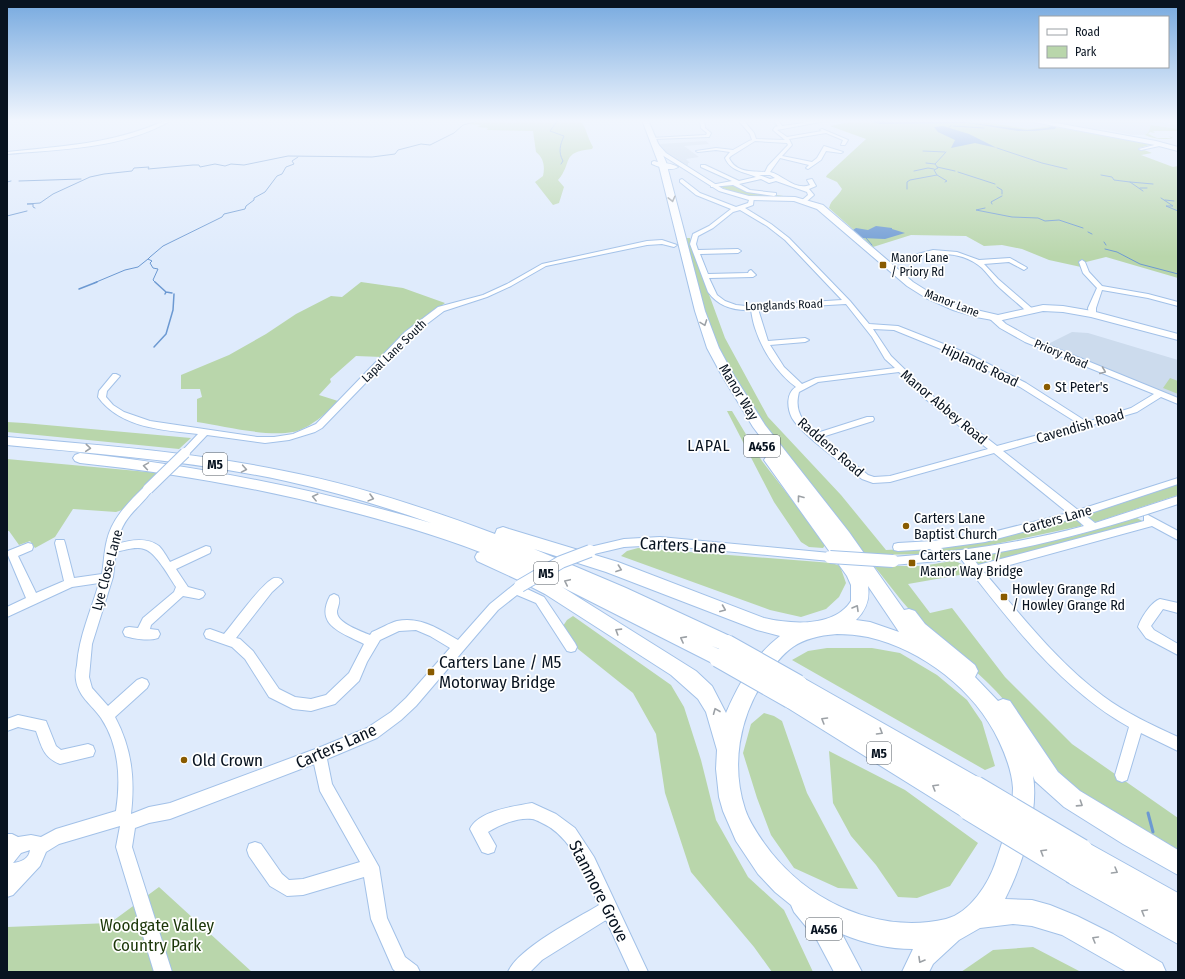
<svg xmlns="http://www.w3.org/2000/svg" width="1185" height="979" viewBox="0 0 1185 979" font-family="'Fira Sans Condensed',sans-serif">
<rect width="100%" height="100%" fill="#dfebfc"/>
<!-- built -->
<path fill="#ccdbed" d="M970,120H1022L1050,126L1029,129Z
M1033,120H1153L1178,126V129L1151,125V131L1146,135H1132L1108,130L1082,128Z
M706,141L709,144L684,146L699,157L686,159L690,163H688V166L667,153L660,144Z
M1072,332L1088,333L1178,360V399L1046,345Z"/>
<!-- green -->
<path fill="#b9d6ab" d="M481,120H505L506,122L516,123L517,121L580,120C587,129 587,137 593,147L592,149C560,152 573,163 558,180L564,187L559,203L553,205L535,182L543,176C545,167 544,158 536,152L533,131L487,130L488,128L477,127L481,125L467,124Z
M859,120H970L1029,129L1050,126L1153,144L1139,148L1152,153L1141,155L1173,167L1178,166V278L1106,257L1086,262H1081V267L1049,260L1022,249L1002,245L984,246L966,236L911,235L873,247L829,208C831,199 838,197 842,189L837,182L826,177L827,175L866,139L830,126Z
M1151,125L1178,129V131H1153L1155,133L1150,132L1148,134L1157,138H1171L1169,136L1173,138C1165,140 1153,139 1145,135L1148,133Z
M728,185H733L743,190L790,197L744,196L718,186Z
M686,238H690L696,259L725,338L768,417L841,495L886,550L928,548L932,553L930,554L864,555L803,473L759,418L728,365L713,335L700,294Z
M361,282L403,288L445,303L405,332L382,357L356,356L330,379L331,382L319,395L338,401C329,412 307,430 293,432C266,437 224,426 197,422V399L202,397L200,389H181V375L229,355L266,334L296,314L331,296L342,297Z
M1170,378L1178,381V394L1163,388Z
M727,411H732L762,461L826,544L823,548L809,547L801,542L774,502Z
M7,422L24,423L191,438L179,449L7,432Z
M7,459L159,473L122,510L116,512L73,509L55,537L35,548L30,541L19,545L9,531H7Z
M1178,484V495L1096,522L1091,521L1086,517V515Z
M1074,518H1077L1081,522V526L986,546L943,553L939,551L941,546Z
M1137,518L1144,522L982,566L975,562V559L979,556L1074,536Z
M638,548L832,563L840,566L846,583L839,597L826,609L801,617L770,610L621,556L627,551Z
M952,561C961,562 965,566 971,573L908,584L930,613L952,608L1005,677L1072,744L1178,818V851C1142,829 1094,806 1064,777C1036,748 1018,711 988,683C966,661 940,643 919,620C903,604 889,584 874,566H922Z
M573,616L671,685L684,707L701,760L716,820L748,877L784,910L813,972H772L754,947L691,872L665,793L656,734L633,693L578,649L563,626L567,620Z
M827,648H872L900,653L937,675L967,700L982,722L995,766L985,770L792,660L808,651Z
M764,713L774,716L782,721L807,793L858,889L838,888L794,868L771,835L757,798L743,753L751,724Z
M829,751L905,790L978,843L950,886L917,898L898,897L876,865L851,836L833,803Z
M159,887L252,972H7V927L110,923Z
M1033,947L1081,972H961L993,950Z"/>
<!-- water -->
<path fill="#6c99d2" d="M864,120L892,122H964L1027,130L1047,128L1058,123L1055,129L1034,131H1018L968,123L880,124Z
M943,126L969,134L997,148L975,143L951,148L955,140L938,132L934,127Z
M876,226L892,228V229L905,233L885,239L862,238L853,230L856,228L868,230Z"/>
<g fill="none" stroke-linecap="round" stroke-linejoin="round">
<!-- stream-far2 -->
<path stroke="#6c99d2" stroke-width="1" d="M558,120L550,131L564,136C560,145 558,152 563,161L561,164
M953,126L984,128
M949,127L951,126
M997,148L1042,163L1067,169
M923,151L945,152
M926,163L935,164
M937,167L955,171
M914,171L928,168L934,169
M958,172L995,184
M937,175L947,181L945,182
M1101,175L1112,177L1114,180L1130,182L1143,191
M19,181L81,179
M7,182L11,181
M1130,182L1153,184
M997,187L1002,190V194
M1140,188H1147
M907,189V182L910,180L937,175L934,170L938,168L935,164L946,152
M1161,198L1173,206H1166L1178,211
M1165,200L1174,201
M992,204L991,202L1002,196
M35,208L33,207V204H27L40,203L53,194L90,177L104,174L132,171L134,168L149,167L148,169L193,165H199L200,167L215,164L225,166L231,164L244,165L288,156L372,157L395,154L398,150L421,144L430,145L454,133L463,125L481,120
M985,208L976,210L1012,217L1038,218L1045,221L1059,220L1083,228
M7,216L27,211
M1088,232L1092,234
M866,238L872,245
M1104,242L1106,245
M1105,249L1117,252L1140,264L1178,274
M94,283L125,270L138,267L148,259
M156,283L153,280L158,269L153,268L150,263L152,261L148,259L150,257L163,246L222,217L224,214L245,209L246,206L254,200V198L265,192L277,176L282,174L286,167L294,164L292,161L298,157"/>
<!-- stream-far1 -->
<path stroke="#6c99d2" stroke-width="1.5" d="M155,282L166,292L165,294
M79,289L97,282
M166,292L172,293
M154,347L166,334L173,310L174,294"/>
<!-- stream -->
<path stroke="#6c99d2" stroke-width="3" d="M1148,813L1153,832"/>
<defs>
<path id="minor" d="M166,120H172C123,149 62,149 7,154V152C62,146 115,144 166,120Z
M700,120H704L705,128L711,133L709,137L653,139L651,138L706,135L707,133L701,128Z
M738,120H743L754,133L756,139L785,140L773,130L775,127L778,126L773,120H778L782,126L804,123L802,120L807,122L831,120L777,130L787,137L822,131L820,130L822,129L848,140L845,145H841L843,140L826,133L789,139L792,145L782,156L812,162L817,158L824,146L843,152L841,153L826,151L821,160L808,169L806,168L809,165L780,158L770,172C783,175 795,191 810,185L807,180L812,179L816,186L809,189L814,195L806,202L801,201L808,195L807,192L776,181L769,183L761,179L739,184L750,190L776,193V195L774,196L747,192L733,185L711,187V185L732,181L701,167V165H705L739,181L756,177C745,172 730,171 725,158L730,152L716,150L698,152L696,151L716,148L733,150L749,141L752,140L750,134ZM755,141L787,143L788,145L768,166L765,172C752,171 736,173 729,158L731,156ZM759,175H770L775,178L770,179Z
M1162,143L1164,145L1141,150L1139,149Z
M682,179L700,193L736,207L748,203L750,197H754L753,205L745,208L771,224L789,238L850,301L869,324L898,326L969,354L1026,383L1087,422L1131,408L1154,394L1025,342L1000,328L990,319V315H996L1006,324L1031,338L1178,398V404L1161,397L1137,412L1003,451L1078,510L1178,478V484L1085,515L1095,523L1178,496V504C1110,527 1042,546 972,557L978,565L1144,521V516L1148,515L1178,531V540L1152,526L984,572C1021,615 1057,662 1103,696C1126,713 1152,725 1178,737V751L1141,733L1127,780L1122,782L1117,780L1115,775L1129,727C1060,688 1009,621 961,559L893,565L889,564L887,561L889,558L893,557C958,552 1021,543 1084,526L1075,518L985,542L941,548L940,552L936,553L930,549L898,551L894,550L893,547L894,544L898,543L933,541L985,534L1068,513L994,453L890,482L873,483L862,479C844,465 802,435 792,418C787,408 786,393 796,387C777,373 762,350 755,328C753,322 752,316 751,310C734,311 718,306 708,292L690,244L693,234L709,226L731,209L696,195L680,182V180ZM740,210L767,226L785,240L842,300L746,306L736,305L725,301L717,295L709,278L753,277L756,275L751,270L749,271L748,273L708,274L700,254L738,253L741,251L738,249L698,250L696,244L698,236L713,228L733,212ZM846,304L872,337L885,359L895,368L816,378L802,384L784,367L770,345L805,342L809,340L805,338L768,341L758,309ZM873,329L894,330L963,358L1020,387L1079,424L997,446L929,393L891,356ZM899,372L923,397L988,449L890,476L874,477L868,475L822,437L873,421L874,419L873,417H867L817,433C802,421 794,412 799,392L818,382Z
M662,240L677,245L674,247L662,244L647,245L546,266L511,286L487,297L444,311L411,336L322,428L315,432L289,440L265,443L207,435L188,455L185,456L180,453L198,434C163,430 120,428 98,397L99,391L113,374H116L120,376L107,391L106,397L113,405L124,412L150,421L257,437H274L293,434L316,424L405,332L438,307L483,295L507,284L542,264L647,241Z
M933,250L957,252L979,260L1010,258L1026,267L1027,268L1024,270L1009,262L984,264L998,279L1035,311L1034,313H1028C1017,302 1004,293 994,282C990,277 986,272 982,268C964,252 939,252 917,257L914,255Z
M1082,260L1085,262L1089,272L1102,286L1148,294L1178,302V306L1148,298L1102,290L1096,308V314L1092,316H1089L1088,308L1097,288L1083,273L1079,262Z
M148,486L153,489C139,510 123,514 117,544C130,540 147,537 159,546C163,550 167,557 170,562L206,546L210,547L211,550L210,553L176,569L188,587L203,591L205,594L203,597L199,599L183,596L151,625L150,629L158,630L160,634L158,638C149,641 134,639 125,636L123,632L125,628L129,627L138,628L143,618L174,592L176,587C169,577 156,552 144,549C136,546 124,550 116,552L113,577L92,644L89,677L92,688L108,706L137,680L142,678L147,680L149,684L147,688L115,717C132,749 135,779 131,814L149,807L170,803L318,748L367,728L391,712L406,698L450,648L430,636L416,630L399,631L380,640L367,662L359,681L335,704L311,711L293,709L269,697L245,659L232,647L206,638L204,634L206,630L210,629L224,634C236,620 258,588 272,579C275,577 278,578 281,579L283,582L272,592L236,638L240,639L253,651L279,689L295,697L311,699L326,695L349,673L364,644C343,633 314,626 330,596L334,594L338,596C341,601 338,606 337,611C336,623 361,631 370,635L372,632C380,629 389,623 397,621C420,616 439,629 458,640L490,604L516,583L520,581L524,583L526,586L525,588L544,597L575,643L577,647L575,651L571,652L567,651L536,603L517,595L498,610L416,706L401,720L377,738L327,759L332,784L379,867L387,918L405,957L417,966L420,972H396L393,969L371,919L364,877L303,895L287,896L270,886L249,856L247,850L249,844L255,842L261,844L282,874L289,880L303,879L360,862L320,791L314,764L170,819L149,823L135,828L132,847L172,972H154L116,847L120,826L59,844L46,852L40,866L13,895L7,897V834H12L18,837L31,835L41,837L56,829L116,811C121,779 119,745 101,718C92,705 78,696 76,680C75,675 76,670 77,665C79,636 91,611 99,583L72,587L7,617V607L26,598L7,553L8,551L28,543L32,544L33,547L32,550L18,556L36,593L64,581L55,543L56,540H64L65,543L74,578L102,574C104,563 104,551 107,540C112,518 129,502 144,487ZM30,850C29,859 21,862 13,863L21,853Z
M660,537L830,553L834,554L836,557L834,560L830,561L660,545L624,547L590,555L586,554L585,551L586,548L590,547L624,539Z
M1160,599L1178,603V613L1163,609L1151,626L1154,630L1178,644V655L1146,638L1138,627C1141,618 1151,602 1160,599Z
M18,715L46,721L56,746L61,750L88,744L93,746L95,751L93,756L60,764C43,757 42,747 36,731L18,727L7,731V719Z
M532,803L556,814L575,828L594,857L648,972H630L606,920L542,960L530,972H508C518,948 576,919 599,905C585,875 573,836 540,822C538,821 534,819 532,819C518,817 499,825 488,832L496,846L494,852L488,854L482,852L470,829C478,811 515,806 532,803Z"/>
<path id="major" d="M654,144H658L666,153L723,189L749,196L795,197L823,205L913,282L932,294L959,306L998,315L1043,305L1063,306L1092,311L1178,334V340L1091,317L1063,312L1043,311L998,321L976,317L953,310L926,298L907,286L817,209L794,201L749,200L719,191L662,155L653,145Z
M654,161C661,163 672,163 678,167C671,172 659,167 652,164V162Z"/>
<path id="highway" d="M642,120H648L666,162L705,311L719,348L733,374L765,425L849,532L904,610L909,609L915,611L925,624L975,665L978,671L975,677L998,701L1003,699L1010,701L1058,772L1080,791L1178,850V875L1123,844L1064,807L1035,781L1033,776C1039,813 1022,866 1005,899L1032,900L1050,905L1077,916L1113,934L1162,963L1166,972H1127L1062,935L1032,926L1013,924L980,928L959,940L933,964L929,972H902L913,949C889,949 864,943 842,934L862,972H834L817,940L794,912L791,905L775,892L758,874L736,841L723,811L719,797L716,769L717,750L706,712L698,699L671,675L545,594L516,579L477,561L475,557L477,553L480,552C434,534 387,521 340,509C254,487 168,472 80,463L75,461L73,458L75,455L80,453C199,466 316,489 431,523C383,506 335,492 286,481C194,461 100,454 7,445V437C100,445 192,452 284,471C356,485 426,508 495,534L497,529L503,527L509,529L618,562L764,618C790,624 834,628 851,601V585L847,576L764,460L766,457L775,456L753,427L721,374L707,348L695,311L658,162ZM534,549L606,572L757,630L780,636C754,656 739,683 726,713L712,686L696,671L562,587L718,666L725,664L728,658L725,652L712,646L727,652L734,650L736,644L734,638L626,588ZM868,586L899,632L870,622L856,620C866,610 870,600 868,586ZM837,634C847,634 858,635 868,637C923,650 975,690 999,741C1006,756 1012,772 1013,788C1013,813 1004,837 996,861C989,883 970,913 946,919C877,935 804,900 764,843C757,833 749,821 745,809C731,766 739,719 763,682C784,649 798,637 837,634Z
M1023,120H1039L1156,141L1178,147V151L1155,145Z
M798,675L983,780L986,788L983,796L975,799L980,808L977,816L969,819L961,816L783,705L780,699L783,693L791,690L788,684L791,678Z
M1081,839L1178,893V944L1067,882L1064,873L1067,864L1076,861L1073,859L1069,851L1073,843Z"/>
</defs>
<!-- minor casing -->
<use href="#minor" stroke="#a2c1e8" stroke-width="2"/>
<!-- major casing -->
<use href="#major" stroke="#a2c1e8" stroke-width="2"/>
<!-- highway casing -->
<use href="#highway" stroke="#a2c1e8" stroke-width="2"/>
<!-- minor -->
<use href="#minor" fill="#fff" fill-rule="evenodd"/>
<!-- major -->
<use href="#major" fill="#fff" fill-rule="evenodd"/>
<!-- highway -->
<use href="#highway" fill="#fff" fill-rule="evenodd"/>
<defs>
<path id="minor-bridge-far1" d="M148,489L185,453"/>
<path id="minor-bridge" d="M830,557L893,561
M520,586L561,562L590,551"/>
<path id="highway-bridge-far1" d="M727,644L798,684
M718,658L790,699"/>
<path id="highway-bridge" d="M975,788L1081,851
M969,808L1076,873"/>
</defs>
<!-- minor-bridge-far1 casing -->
<use href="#minor-bridge-far1" stroke="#a2c1e8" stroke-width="12" stroke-linecap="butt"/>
<!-- minor-bridge casing -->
<use href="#minor-bridge" stroke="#a2c1e8" stroke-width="14" stroke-linecap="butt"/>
<!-- highway-bridge-far1 casing -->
<use href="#highway-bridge-far1" stroke="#a2c1e8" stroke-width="20" stroke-linecap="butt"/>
<!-- highway-bridge casing -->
<use href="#highway-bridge" stroke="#a2c1e8" stroke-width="26" stroke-linecap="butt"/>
<!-- minor-bridge-far1 -->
<use href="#minor-bridge-far1" stroke="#fff" stroke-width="10"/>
<!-- minor-bridge -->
<use href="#minor-bridge" stroke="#fff" stroke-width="12"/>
<!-- highway-bridge-far1 -->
<use href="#highway-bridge-far1" stroke="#fff" stroke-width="18"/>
<!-- highway-bridge -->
<use href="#highway-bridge" stroke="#fff" stroke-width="24"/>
</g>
<!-- one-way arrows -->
<defs><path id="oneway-chevron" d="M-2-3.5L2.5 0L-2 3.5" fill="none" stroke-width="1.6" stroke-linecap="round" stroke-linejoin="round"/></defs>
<g stroke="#9ca1a6">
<use href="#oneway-chevron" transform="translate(672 199) rotate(76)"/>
<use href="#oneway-chevron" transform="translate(704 323) rotate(70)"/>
<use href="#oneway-chevron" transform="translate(1103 371) rotate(22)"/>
<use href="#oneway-chevron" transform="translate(88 448) rotate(5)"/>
<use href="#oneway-chevron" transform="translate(146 466) rotate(-171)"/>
<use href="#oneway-chevron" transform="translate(244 469) rotate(10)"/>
<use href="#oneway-chevron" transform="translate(315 497) rotate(-166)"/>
<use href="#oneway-chevron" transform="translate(371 498) rotate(15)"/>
<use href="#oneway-chevron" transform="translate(800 498) rotate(-127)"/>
<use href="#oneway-chevron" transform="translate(619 569) rotate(20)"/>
<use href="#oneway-chevron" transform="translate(567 582) rotate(-155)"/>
<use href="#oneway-chevron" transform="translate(856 608) rotate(-60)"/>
<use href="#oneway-chevron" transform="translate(723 609) rotate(22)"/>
<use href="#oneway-chevron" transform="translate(618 631) rotate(-148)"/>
<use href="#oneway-chevron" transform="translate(683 639) rotate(-152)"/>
<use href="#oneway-chevron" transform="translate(716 711) rotate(-112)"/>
<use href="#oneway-chevron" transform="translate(824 720) rotate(-149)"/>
<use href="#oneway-chevron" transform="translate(880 732) rotate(31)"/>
<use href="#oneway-chevron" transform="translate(935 787) rotate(-149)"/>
<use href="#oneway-chevron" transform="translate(1080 804) rotate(33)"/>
<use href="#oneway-chevron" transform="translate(1043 852) rotate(-149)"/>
<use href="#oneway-chevron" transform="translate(1115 871) rotate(30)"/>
<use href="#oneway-chevron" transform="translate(1144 912) rotate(-150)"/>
<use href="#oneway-chevron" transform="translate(1095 939) rotate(-150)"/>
<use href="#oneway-chevron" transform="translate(921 960) rotate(120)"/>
</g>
<!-- sky -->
<linearGradient id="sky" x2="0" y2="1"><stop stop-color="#76a9df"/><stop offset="0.47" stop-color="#f1f6fe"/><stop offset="1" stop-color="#f1f6fe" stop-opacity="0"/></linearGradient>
<rect width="1185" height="257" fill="url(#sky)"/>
<!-- markers -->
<g fill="#895b00" stroke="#fff" stroke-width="1.5">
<rect x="879" y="261" width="8" height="8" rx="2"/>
<circle cx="1047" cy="387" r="4"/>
<circle cx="906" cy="526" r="4"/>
<rect x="908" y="559" width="8" height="8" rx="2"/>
<rect x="1000" y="593" width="8" height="8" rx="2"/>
<rect x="427" y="668" width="8" height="8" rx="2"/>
<circle cx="184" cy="760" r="4"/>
</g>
<g text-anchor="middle" stroke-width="3.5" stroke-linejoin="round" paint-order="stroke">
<!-- far-poi labels -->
<g font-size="12" fill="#081320" stroke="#fff" text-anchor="start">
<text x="891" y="262">Manor Lane<tspan x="891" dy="14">/ Priory Rd</tspan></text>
</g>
<!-- far-street labels -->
<g font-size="12" fill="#081320" stroke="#fff">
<text transform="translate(952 303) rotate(21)" y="4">Manor Lane</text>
<text transform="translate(784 305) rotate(-2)" y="4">Longlands Road</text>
<text transform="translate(394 351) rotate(-44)" y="4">Lapal Lane South</text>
<text transform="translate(1061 354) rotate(23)" y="4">Priory Road</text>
</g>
<!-- shield labels -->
<g fill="#fff" stroke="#525a63" stroke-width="1">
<rect x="744" y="435" width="36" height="22" rx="3"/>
<rect x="203" y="453" width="24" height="22" rx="3"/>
<rect x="534" y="562" width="24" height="22" rx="3"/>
<rect x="867" y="742" width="24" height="22" rx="3"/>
<rect x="806" y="918" width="36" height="22" rx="3"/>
</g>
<g font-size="13" font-weight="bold" fill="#081320">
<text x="762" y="451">A456</text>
<text x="215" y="469">M5</text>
<text x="546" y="578">M5</text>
<text x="879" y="758">M5</text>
<text x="824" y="934">A456</text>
</g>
<!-- street labels -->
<g font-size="14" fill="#081320" stroke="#fff">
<text transform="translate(980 365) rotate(25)" y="5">Hiplands Road</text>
<text transform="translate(739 392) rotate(59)" y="5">Manor Way</text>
<text transform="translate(944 407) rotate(40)" y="5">Manor Abbey Road</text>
<text transform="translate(1080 426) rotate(-16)" y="5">Cavendish Road</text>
<text transform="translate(831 447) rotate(41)" y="5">Raddens Road</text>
<text transform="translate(1057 519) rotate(-16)" y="5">Carters Lane</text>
<text transform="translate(107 570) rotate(-75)" y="5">Lye Close Lane</text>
</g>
<!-- poi labels -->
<g font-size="14" fill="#081320" stroke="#fff" text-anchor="start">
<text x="1055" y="392">St Peter's</text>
<text x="914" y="523">Carters Lane<tspan x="914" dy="16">Baptist Church</tspan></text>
<text x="920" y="560">Carters Lane /<tspan x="920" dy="16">Manor Way Bridge</tspan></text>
<text x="1012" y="594">Howley Grange Rd<tspan x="1012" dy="16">/ Howley Grange Rd</tspan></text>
</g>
<!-- quarter labels -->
<g font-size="16" letter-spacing="1" fill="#081320" stroke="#fff">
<text x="709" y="451">LAPAL</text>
</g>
<!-- near-street labels -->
<g font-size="17" fill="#081320" stroke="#fff">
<text transform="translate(683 545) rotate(3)" y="6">Carters Lane</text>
<text transform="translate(336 746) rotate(-24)" y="6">Carters Lane</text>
<text transform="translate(599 891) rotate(63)" y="6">Stanmore Grove</text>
</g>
<!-- near-poi labels -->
<g font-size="17" fill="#081320" stroke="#fff" text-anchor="start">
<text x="439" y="668">Carters Lane / M5<tspan x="439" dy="20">Motorway Bridge</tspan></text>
<text x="192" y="766">Old Crown</text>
</g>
<!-- near-park labels -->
<g font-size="17" fill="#1c3709" stroke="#fff">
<text x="157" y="931">Woodgate Valley<tspan x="157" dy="20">Country Park</tspan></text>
</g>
</g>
<!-- border -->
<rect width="1185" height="979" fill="none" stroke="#081320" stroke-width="16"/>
<!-- legend -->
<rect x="1039" y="16" width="130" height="52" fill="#ffffff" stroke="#9ca1a6"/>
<rect x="1047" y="29" width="20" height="6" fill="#ffffff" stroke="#9ca1a6"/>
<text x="1075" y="36" font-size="12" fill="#081320">Road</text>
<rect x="1047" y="46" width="20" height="12" fill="#b9d6ab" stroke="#9ca1a6"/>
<text x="1075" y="56" font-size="12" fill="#081320">Park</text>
</svg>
